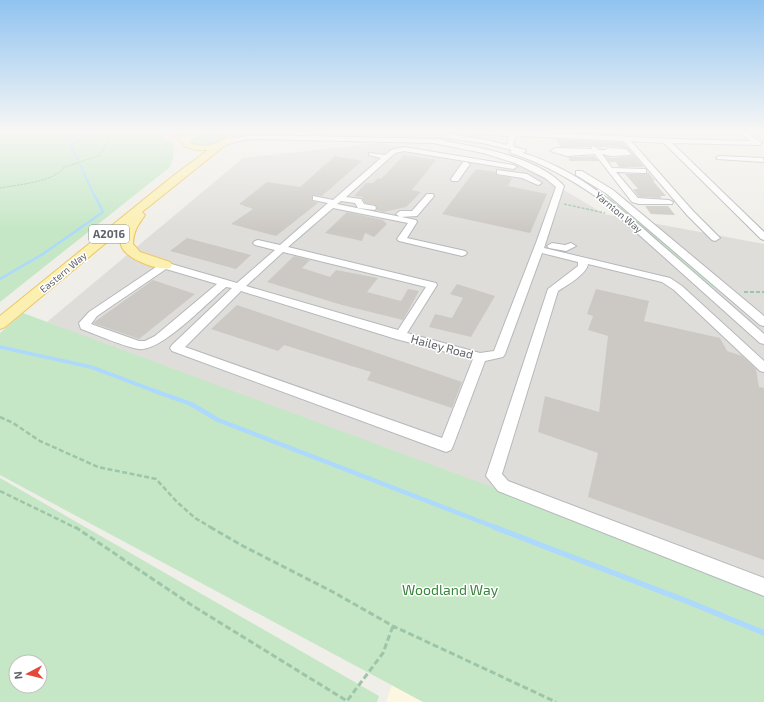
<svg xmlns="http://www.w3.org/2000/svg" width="764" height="702" viewBox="0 0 764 702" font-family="'Exo 2',sans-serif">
<rect width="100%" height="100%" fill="#f0eee8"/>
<!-- commercial -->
<path fill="#fdf6e0" d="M392,685L423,702H386Z"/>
<!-- industrial -->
<path fill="#dfddda" d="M379,143L526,167L604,214L764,244V597L47,322L243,158Z"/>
<!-- green -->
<path fill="#c5e7c6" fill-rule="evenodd" d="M0,132H156L174,145L173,158L170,167L0,302Z
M211,133L223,135L225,139C216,146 200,148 191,142L192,138L200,135Z
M610,196L717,288L706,285L606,197Z
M23,313L764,588V702H423L0,475V333Z
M0,478L379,696L377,702H0ZM16,662H40V686H16Z"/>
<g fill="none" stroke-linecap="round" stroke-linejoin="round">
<!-- stream-far4 -->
<path stroke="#acd9fc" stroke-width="2" d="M78,160L70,146L90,132
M80,165L96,199"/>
<!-- stream-far3 -->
<path stroke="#acd9fc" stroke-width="2.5" d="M0,279L43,254L103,212L96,198"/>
<!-- stream-far2 -->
<path stroke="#acd9fc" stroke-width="3.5" d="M0,347L91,367L155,391"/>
<!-- stream-far1 -->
<path stroke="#acd9fc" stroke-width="4.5" d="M152,390L191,404L218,420L497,528"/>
<!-- stream -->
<path stroke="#acd9fc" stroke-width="5.5" d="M494,527L689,602L764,633"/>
</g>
<!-- building -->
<path fill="#ccc9c4" d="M551,132H614L617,135Z
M555,139L623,142L640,162L644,167H619L616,162H609L605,156L612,158L631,156L632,153L626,148L608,146L600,148L593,145L590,147H561Z
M404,155L436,160L412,190L421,192L406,207L384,212L376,210L377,207L375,205L365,203L362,198L363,197L354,196L366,183H373L378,178L381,179Z
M335,156L362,161L322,196L312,195V201L318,203L276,236L231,224L253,209L239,204L267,182L300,187Z
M594,156L599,161H570L568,157Z
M476,169L496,172L497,175L512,178L508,186L547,194L530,233L442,214Z
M648,172L655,181H653L666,196H660L662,198L639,197L633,189H638L625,174H646Z
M645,206H668L675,215L651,214Z
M347,212L383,220L387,224L374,237L365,233L362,241L325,233Z
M187,238L251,255L236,269L170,251Z
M294,256L310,260L302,268L330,277L336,270L378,278L367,292L401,301L408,289L419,291L403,320L342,305L267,282Z
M153,280L195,294L139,339L93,323Z
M457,284L495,296L471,337L429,327L435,314L452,318L463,298L450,294Z
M596,289L649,301L644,321L720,338L727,351L742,356L756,369L759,387L764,388V560L588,497L598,453L538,432L545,396L599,412L608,336L588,330L593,316L587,314Z
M237,305L462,382L452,408L367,380L371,372L284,345L278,351L211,329Z"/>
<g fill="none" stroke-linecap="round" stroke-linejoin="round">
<defs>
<path id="minor" d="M474,132C566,132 658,140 751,141L737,132H745L761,142L762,143L759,145L672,143L764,232V240L761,239L664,143L631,141L693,211L720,238L715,241L712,240L687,215L624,141L523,136L515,137L513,145L515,147L525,150L526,151L523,153C581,171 619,207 663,246C697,275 730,304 764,334V344L760,343L598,198C571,179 542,163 511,153L510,152L512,150L482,143L447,138L444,136L447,134L482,139L507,145L509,136L477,134Z
M256,135L442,139L445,141C481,148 538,157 564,186L544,248L670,278L682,286L764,361V372L760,371L674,290L662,282L588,264C587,274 566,286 558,291L502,474L508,481L764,578V596L498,491L486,476L548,289L578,266V262L542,253L505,354L503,357L485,361L453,446L451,450L446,452L172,351L170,348L172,345L232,288L226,287C208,302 161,352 139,349C124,347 96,334 81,329L79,323L89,312L162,263H168L237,283L275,250L255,245L253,243L255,241L258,240L280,245L328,203L313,200V196L333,200L381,158L369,155V153L385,155L391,150L404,147L513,165L517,167L513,169L404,151L395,153L346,197L361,199L364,204L375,206L376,208L375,210L358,208L355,203L341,201L337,204L416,220L417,222L407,238L465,251L467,253L465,255L462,256L399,241L397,239L408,223L333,208L288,247L436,283L437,285L407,333L480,353L494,351L536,243L556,187L545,178L515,163L483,153L433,143L256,139L242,140L228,144L225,142L235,138ZM283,252L426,287L398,330L246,286ZM166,269L217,284L155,336L145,341H139L91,324L97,316ZM241,291L396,339L473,359L442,438L185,347Z
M594,146L599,150H605L608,148L626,149L631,154L630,155L612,156L602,154L612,168L646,169V173H643L616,172L638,198L669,200L673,202L672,204H639L632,202L595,154L567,156L550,151L556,148L592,149V147Z
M719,156L763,158L764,162L717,159L716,158Z
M463,162H466L470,164L458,181H452L451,179Z
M497,170L527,174L542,183L538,185L522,178L497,174Z
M576,171H582L613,190L764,316V326L760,325L607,194L576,175Z
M427,194H433L434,196L417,216L400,217L396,214L400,211H412Z
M552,243L565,245L571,243L576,246L566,251L549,248L547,246Z"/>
<path id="major" d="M166,132H176L184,136L192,132H205L189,141C197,150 220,145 227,137L221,132H231L236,136L232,142L223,147L142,212L145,215C138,225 133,232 133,244L140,252L170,262L172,265L170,268C157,271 124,258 121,245C119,239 123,232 125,227L5,327L0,329V316L173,176L208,150H197L183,146L181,141Z"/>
</defs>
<!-- minor casing -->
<use href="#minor" stroke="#b5b8bb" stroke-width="2"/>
<!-- major casing -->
<use href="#major" stroke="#edc764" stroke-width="2"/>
<!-- path-far4 -->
<path stroke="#9dc5a9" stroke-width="1" stroke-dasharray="2.5 1" stroke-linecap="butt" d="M0,188C16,185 54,182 63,168L100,155L113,132"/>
<!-- path-far3 -->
<path stroke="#9dc5a9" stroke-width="1.5" stroke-dasharray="3 1.5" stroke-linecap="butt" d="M564,204L605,213"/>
<!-- path-far2 -->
<path stroke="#9dc5a9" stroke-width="2" stroke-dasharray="4 2" stroke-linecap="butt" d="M744,292H764"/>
<!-- path-far1 -->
<path stroke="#9dc5a9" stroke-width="2.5" stroke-dasharray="5 2.5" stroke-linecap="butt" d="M0,417L13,423L40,441L98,467L156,479L177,502L195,518L212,528
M0,491L76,528"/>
<!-- path -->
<path stroke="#9dc5a9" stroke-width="3" stroke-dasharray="6 3" stroke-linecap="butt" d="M75,527L193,606L347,701L383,653L393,626
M210,527L243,546L333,592L393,626L556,702"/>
<!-- minor -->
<use href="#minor" fill="#fff" fill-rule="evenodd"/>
<!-- major -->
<use href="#major" fill="#fcf0b1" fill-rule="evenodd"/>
<!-- rail -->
<path stroke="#b5b6b7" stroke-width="2" stroke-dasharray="0.5 3" stroke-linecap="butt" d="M754,132L764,137"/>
</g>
<!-- sky -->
<linearGradient id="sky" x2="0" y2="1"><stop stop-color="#90c3f0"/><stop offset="0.57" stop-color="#f8f7f5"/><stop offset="1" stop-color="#f8f7f5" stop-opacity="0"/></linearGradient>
<rect width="764" height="230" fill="url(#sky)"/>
<g text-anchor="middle" stroke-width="3" stroke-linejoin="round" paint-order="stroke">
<!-- far-street labels -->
<g font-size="10" fill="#5f6367" stroke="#fff">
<text transform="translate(619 212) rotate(40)" y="4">Yarnton Way</text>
<text transform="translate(63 272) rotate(-40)" y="4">Eastern Way</text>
</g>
<!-- shield labels -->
<rect fill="#fff" stroke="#8f9295" stroke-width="1" x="89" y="225" width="40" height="18" rx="3"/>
<g font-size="11" font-weight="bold" fill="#5f6367">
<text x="109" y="238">A2016</text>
</g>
<!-- street labels -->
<g font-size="12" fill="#5f6367" stroke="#fff">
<text transform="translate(442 347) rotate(15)" y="4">Hailey Road</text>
</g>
<!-- near-park labels -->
<g font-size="14" fill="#38853c" stroke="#fff">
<text x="450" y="595">Woodland Way</text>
</g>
</g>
<!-- north arrow -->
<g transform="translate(28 674) rotate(263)"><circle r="19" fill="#ffffff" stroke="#bfc1c2"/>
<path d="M0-3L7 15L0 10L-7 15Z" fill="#e4483a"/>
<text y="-6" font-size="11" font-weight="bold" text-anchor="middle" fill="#5f6367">N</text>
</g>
</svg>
